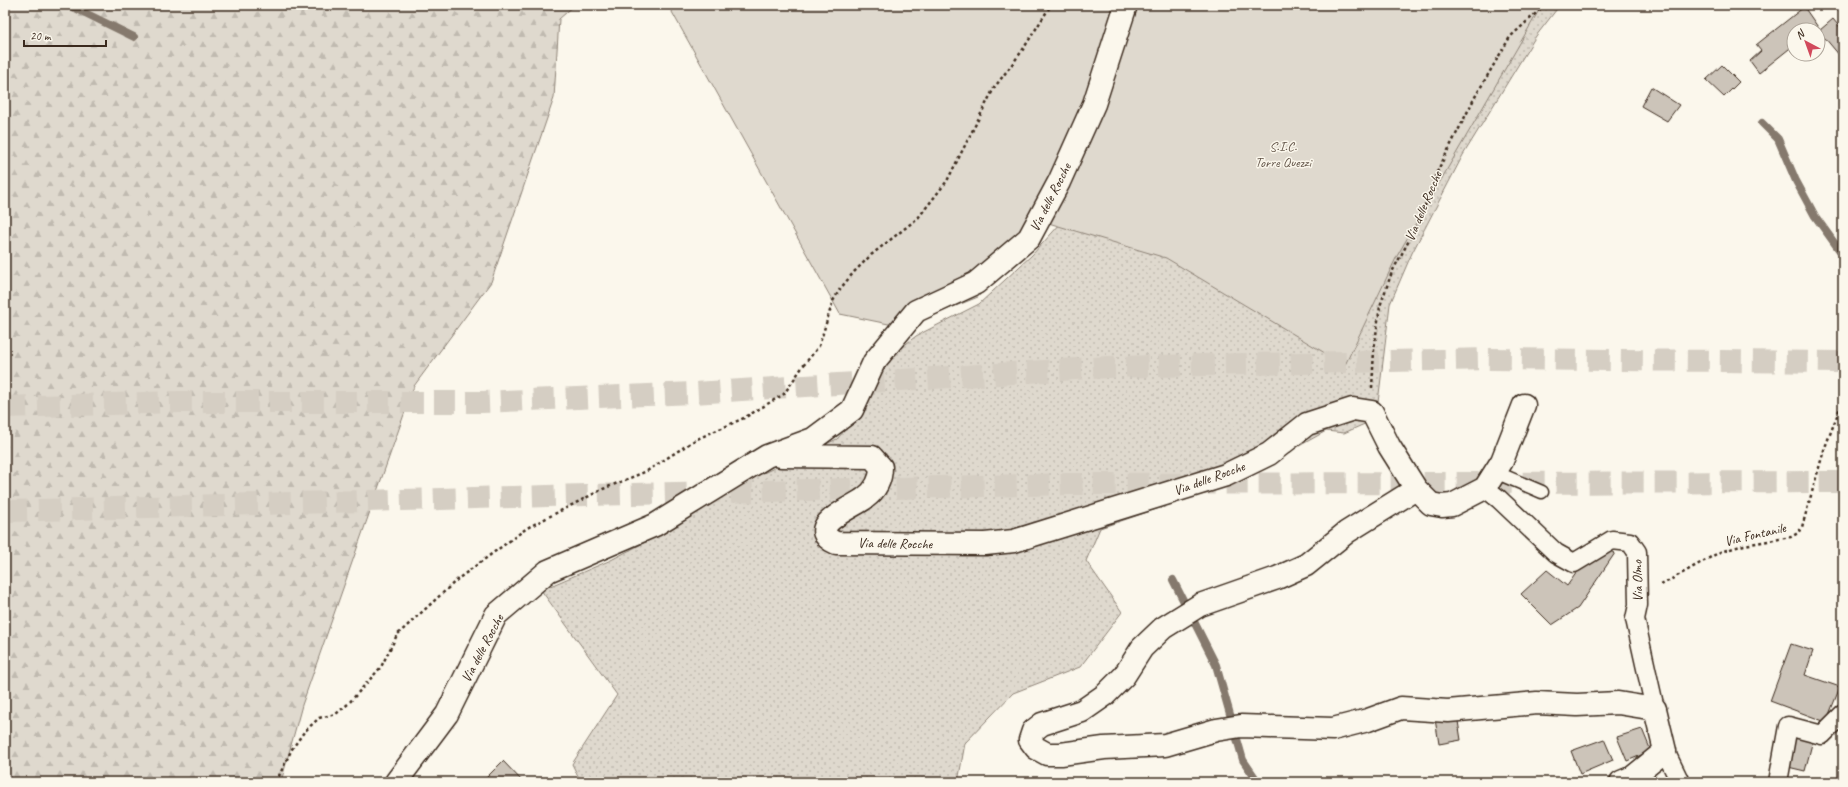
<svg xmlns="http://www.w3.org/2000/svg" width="1848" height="787" viewBox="0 0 1848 787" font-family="Caveat,sans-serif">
<defs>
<pattern id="grass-dots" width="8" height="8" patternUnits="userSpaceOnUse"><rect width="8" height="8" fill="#dfd9ce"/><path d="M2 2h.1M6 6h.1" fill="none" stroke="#c0bab0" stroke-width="1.8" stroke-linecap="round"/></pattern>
<pattern id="forest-firs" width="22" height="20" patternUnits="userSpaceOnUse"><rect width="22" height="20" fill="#dfd9ce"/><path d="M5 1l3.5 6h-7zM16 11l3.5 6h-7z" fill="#c0bab0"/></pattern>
</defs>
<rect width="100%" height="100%" fill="#fbf7ec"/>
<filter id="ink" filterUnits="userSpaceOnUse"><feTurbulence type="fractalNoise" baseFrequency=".025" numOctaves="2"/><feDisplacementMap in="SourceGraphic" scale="8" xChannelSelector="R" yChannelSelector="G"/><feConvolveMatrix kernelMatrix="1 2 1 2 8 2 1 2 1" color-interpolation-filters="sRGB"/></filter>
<g filter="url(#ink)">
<!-- grass -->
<path fill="url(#grass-dots)" stroke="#8d8276" d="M1156,5H1560L1536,36L1463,155L1412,253L1390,304L1376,419L1344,433L1326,431L1231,484L1100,528L1086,561L1122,612L1080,667L1013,693L965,743L958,782H581L572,764L617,695L541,590L611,560L672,528L744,482L837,439L861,412L882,363L916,336L979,304L1032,255L1082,200Z"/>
<!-- forest -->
<path fill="url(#forest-firs)" stroke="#8d8276" d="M5,5H575L559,19L554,98L491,282L414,386L302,705L281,782H5Z"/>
<!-- park -->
<path fill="#dfd9ce" stroke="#8d8276" d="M674,5H1542L1397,256L1345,365L1166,258L1045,222L978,297L903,327L840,314L672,12Z"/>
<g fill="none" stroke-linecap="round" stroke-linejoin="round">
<!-- stream -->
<path stroke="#85796d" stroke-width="8" d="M69,5L134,37
M1762,123L1778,139L1796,181L1815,216L1843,255
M1173,580L1216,665L1243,760L1258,782"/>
</g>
<!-- building -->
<path fill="#ccc4b9" stroke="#3b2a1e" d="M1804,7L1820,30L1833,19L1843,31V54L1840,56L1825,38L1818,43V30H1794V45L1759,73L1750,61L1761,51L1756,45Z
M1722,65L1739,82L1724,97L1706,80Z
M1651,87L1679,105L1667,121L1641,106Z
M1603,546L1615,553L1578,608L1552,625L1521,594L1547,570L1567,586L1584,562Z
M1791,644L1813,651L1805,675L1840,687L1826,722L1770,701Z
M1457,715L1461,740L1439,744L1435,719Z
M1642,729L1651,751L1627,761L1617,737Z
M1796,731L1814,736L1805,771L1788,767Z
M1604,739L1613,760L1580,774L1571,751Z
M503,761L523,782H482Z
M1780,777L1797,780V782H1780Z"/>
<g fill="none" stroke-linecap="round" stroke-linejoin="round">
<!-- motorway-tunnel -->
<path stroke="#d5cec3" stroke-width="22" stroke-dasharray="22 11" stroke-linecap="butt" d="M5,407L179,402H481L694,393L1108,367L1488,359L1843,362
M5,511L547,496L1069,484L1843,482"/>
<defs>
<path id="service" d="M1495,472L1542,492"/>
<path id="pedestrian" d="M1485,488L1499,499L1556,553L1574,563L1612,540L1630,542L1637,552L1638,605L1635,619L1655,709
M1665,751L1680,782
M1778,782L1788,726L1822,735L1843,714"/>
<path id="minor" d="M781,456L872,457L881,467C881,480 876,490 865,498C854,507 801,527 836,543L985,544L1014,541L1226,475L1269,454L1307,424L1353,409L1372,412L1389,446L1416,489L1431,504L1442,506L1452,505L1485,488L1502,461L1524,405
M1416,489L1347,532L1306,565L1277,578L1200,605L1163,628L1142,648L1124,676L1105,695L1082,711L1042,724L1033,731L1030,740L1036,748L1047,754H1061L1104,748L1165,745L1216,730L1241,726L1333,729L1368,720L1401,708L1448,711L1537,703L1577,705L1618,703L1655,709L1665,751L1633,777L1621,782
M396,782L447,714L496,615L548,571L655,525L767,456L813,439L852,410L874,362L916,311L976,283L1029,238L1059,182L1094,104L1126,5"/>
</defs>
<!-- service casing -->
<use href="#service" stroke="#3b2a1e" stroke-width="15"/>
<!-- pedestrian casing -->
<use href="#pedestrian" stroke="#3b2a1e" stroke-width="21"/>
<!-- minor casing -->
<use href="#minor" stroke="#3b2a1e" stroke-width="25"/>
<!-- path -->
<path stroke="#3b2a1e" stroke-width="2.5" stroke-dasharray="3 3" stroke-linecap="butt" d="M1372,388L1374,350L1380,306L1392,272L1419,222L1436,174L1475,97L1510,37L1545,5
M1661,585L1720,552L1744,545L1791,537L1798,533L1802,527L1824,450L1843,400
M276,782L292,749L304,732L319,718L336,714L348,704L381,667L397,635L459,578L527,528L603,489L647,471L695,440L744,418L784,394L803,366L819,346L833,301L840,289L854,272L871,255L918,218L947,181L994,88L1022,51L1051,5"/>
<!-- service -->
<use href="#service" stroke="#fbf7ec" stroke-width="12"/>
<!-- pedestrian -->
<use href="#pedestrian" stroke="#fbf7ec" stroke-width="18"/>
<!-- minor -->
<use href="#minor" stroke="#fbf7ec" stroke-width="22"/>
</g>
</g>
<g text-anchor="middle" stroke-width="3" stroke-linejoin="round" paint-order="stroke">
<!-- park labels -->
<g font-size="14" fill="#64564a" stroke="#fbf7ec">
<text x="1283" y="151">S.I.C.<tspan x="1283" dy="16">Torre Quezzi</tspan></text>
</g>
<!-- street labels -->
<g font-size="14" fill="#3b2a1e" stroke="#fbf7ec">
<text transform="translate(1050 197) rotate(-63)" y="5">Via delle Rocche</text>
<text transform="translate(1423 206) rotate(-67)" y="5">Via delle Rocche</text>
<text transform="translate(1209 478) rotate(-20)" y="5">Via delle Rocche</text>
<text transform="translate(1755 534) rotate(-13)" y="5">Via Fontanile</text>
<text transform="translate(895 543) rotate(1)" y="5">Via delle Rocche</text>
<text transform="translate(1637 581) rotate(-91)" y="5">Via Olmo</text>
<text transform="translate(482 648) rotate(-62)" y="5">Via delle Rocche</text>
</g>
</g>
<!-- margin -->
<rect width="1848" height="787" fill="none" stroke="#fbf7ec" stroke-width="20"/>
<rect x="10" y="10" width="1828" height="767" fill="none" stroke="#3b2a1e" stroke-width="1.5" filter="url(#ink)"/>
<!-- north arrow -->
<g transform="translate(1806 42) rotate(319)"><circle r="19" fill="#fbf7ec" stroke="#aea59a"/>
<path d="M0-3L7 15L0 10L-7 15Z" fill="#d1495b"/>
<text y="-6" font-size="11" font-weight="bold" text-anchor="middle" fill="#3b2a1e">N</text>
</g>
<!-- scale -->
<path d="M24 40v6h82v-6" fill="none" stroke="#3b2a1e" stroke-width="2"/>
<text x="30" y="40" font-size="12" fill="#3b2a1e" stroke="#fbf7ec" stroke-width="3" paint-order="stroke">20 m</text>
</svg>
